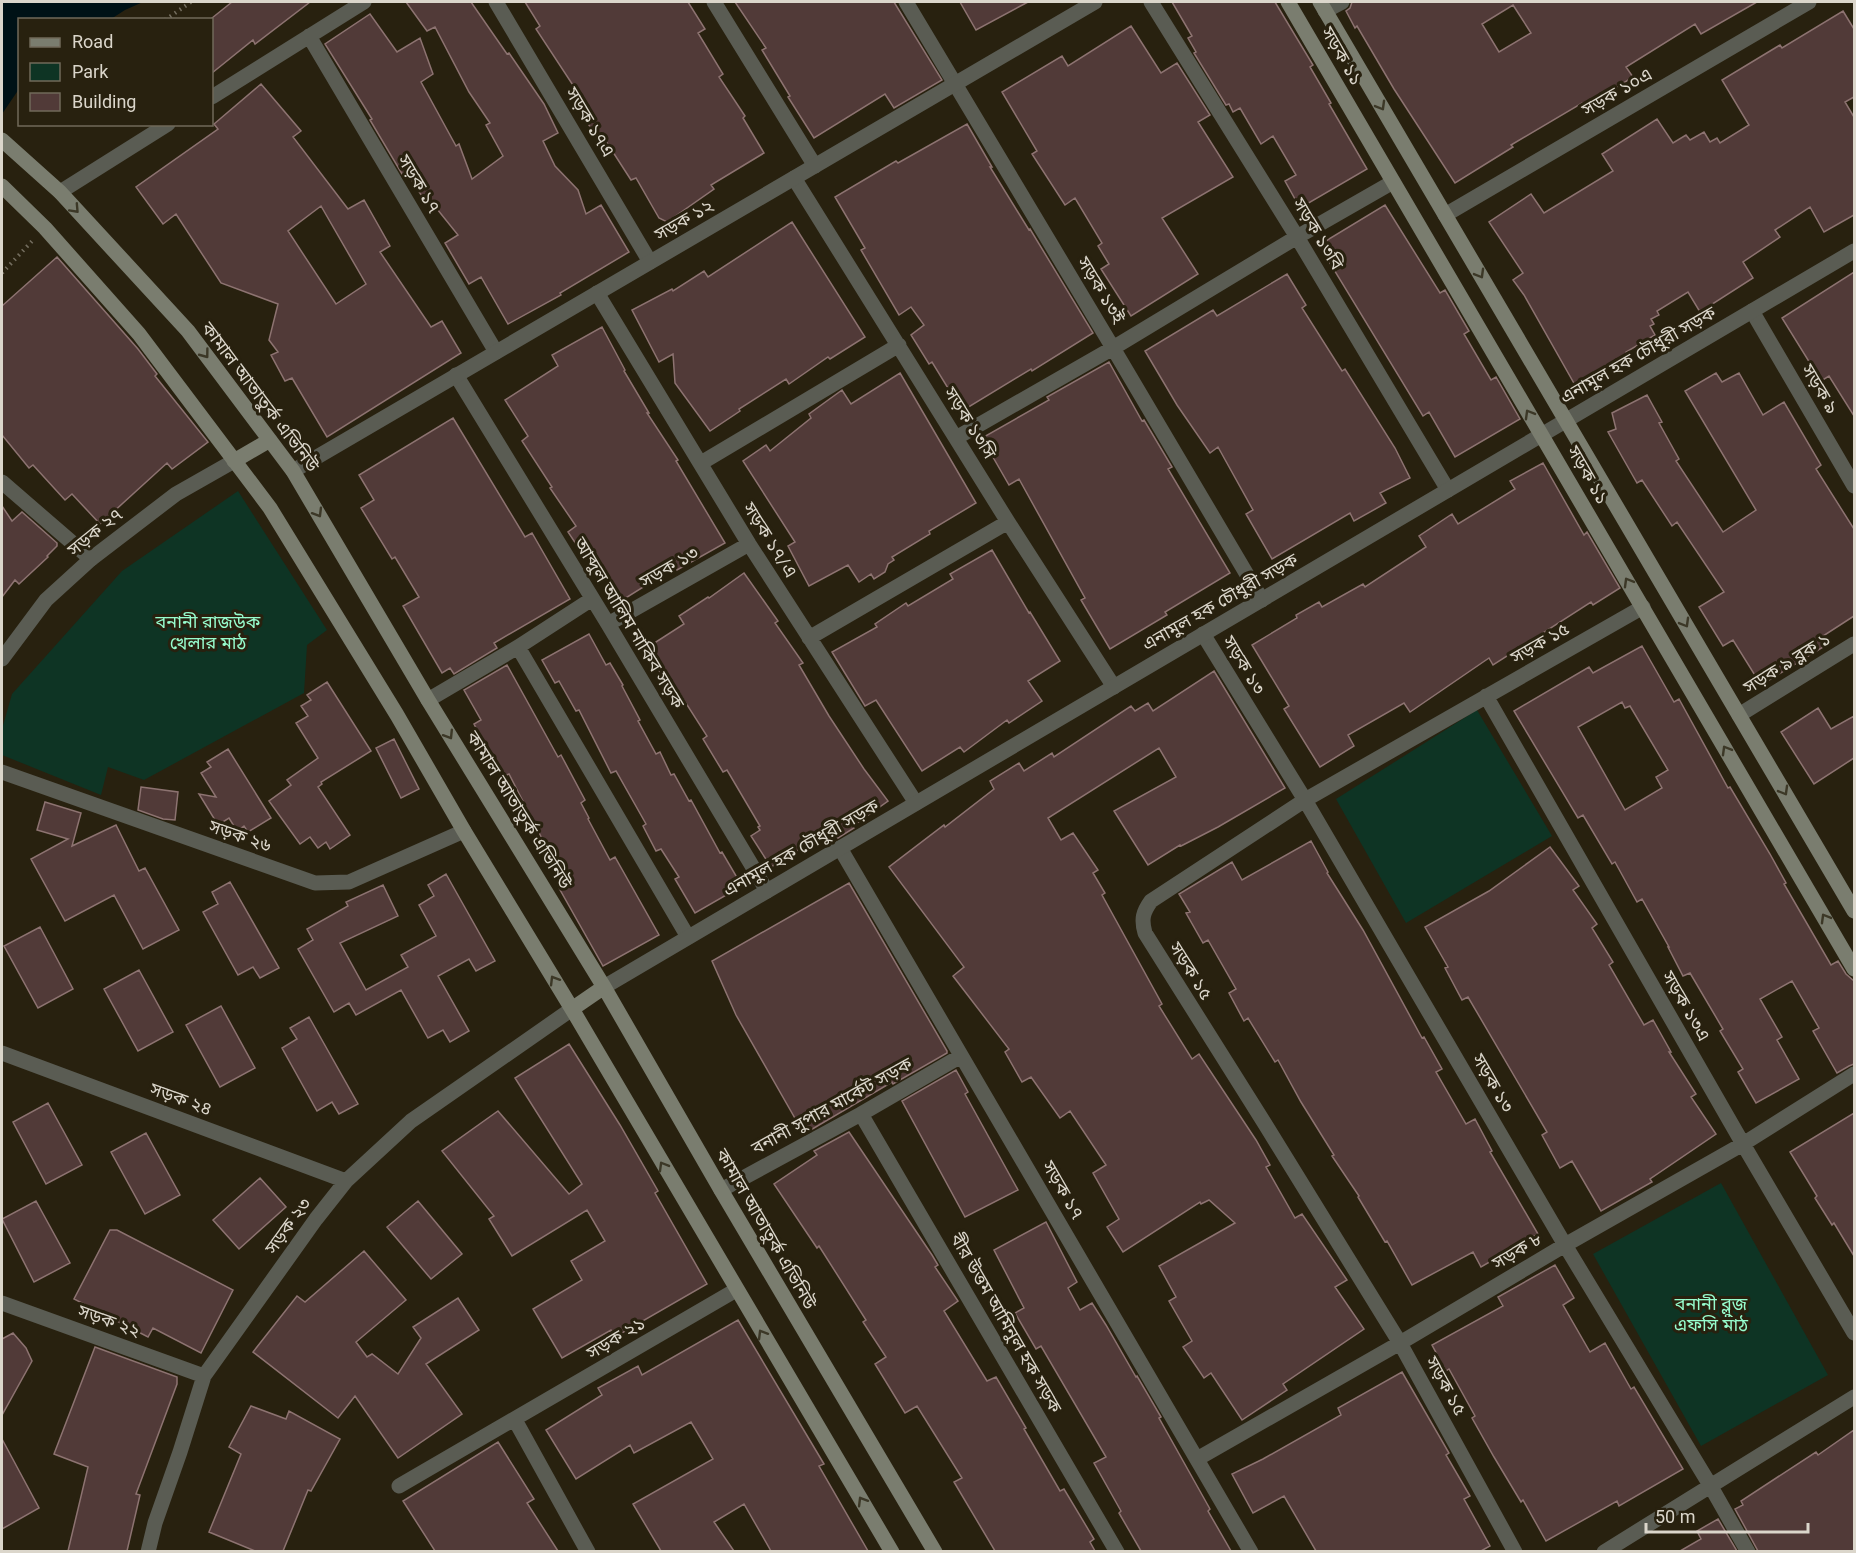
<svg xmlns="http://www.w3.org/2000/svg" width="1856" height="1553" viewBox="0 0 1856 1553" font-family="Roboto,'Noto Sans Bengali',sans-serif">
<rect width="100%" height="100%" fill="#28210f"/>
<!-- green -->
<path fill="#0e3424" d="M238,491L327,630L307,645L304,693L144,780L108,767L101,795L2,755V729L12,694L122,571Z
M1477,710L1552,836L1406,923L1336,799Z
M1721,1183L1828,1375L1701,1446L1593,1254Z"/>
<!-- water -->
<path fill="#001216" d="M2,2H143L125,10L111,19L20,20L19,89L2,114Z"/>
<!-- building -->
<path fill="#513a38" stroke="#8d7371" stroke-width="1.5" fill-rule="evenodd" d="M232,2H310L255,44L253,40L212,73V18Z
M406,2H471L507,54L509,53L544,104L558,133L543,141L555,166L578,190L586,214L601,205L629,252L560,293L561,295L508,324L481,277L469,284L445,243L458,235L429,199L425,201L406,171L402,174L370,120L372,119L325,44L370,14L397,52L420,38L433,74L421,82L456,146L459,144L472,179L503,156L486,125L490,123L469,92L435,27L427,31Z
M525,2H688L705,29L698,33L723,74L719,77L745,116L743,118L764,153L711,185L714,189L667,222L659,218L636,178L631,180L602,135L597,138L579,109L586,105L536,29L540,26Z
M735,2H894L942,80L894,108L885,94L814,138L788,97L790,96L762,50L766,48Z
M960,2H1028L976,30Z
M1172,2H1275L1313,65L1310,67L1331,103L1329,104L1367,169L1300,208L1285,181L1296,175L1273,136L1261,144L1240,108L1233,112L1229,104L1226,105L1194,53L1196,52L1188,38L1192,36Z
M1352,2H1757L1701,34L1695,24L1626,67L1633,77L1584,108L1582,103L1511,145L1513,147L1455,183L1394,89L1357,26L1355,28L1346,11L1350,8ZM1513,5L1531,33L1499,52L1482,24Z
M1843,11L1854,29V97L1845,102L1854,117V215L1824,232L1810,207L1775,230L1780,237L1743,262L1753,278L1700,312L1688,292L1657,311L1659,315L1651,319L1654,324L1650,326L1655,335L1626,352L1627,355L1575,385L1524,295L1513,280L1523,273L1489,222L1531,194L1544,213L1613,171L1602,154L1657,119L1673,143L1686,135L1690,140L1704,132L1710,142L1717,138L1720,143L1749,125L1722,80L1780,45L1782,48Z
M1131,26L1161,73L1177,63L1210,115L1198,122L1233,177L1162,218L1198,274L1131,316L1101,269L1109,264L1098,246L1102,243L1075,198L1065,205L1032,154L1037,151L1002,92L1062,56L1068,66Z
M261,84L301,131L293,137L348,209L364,200L390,246L380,252L431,327L442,321L461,353L327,437L292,378L285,381L271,355L278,352L269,340L278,304L221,283L176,214L163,224L136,187L218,129L214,124ZM321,206L366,284L336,304L288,231Z
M967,124L992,167H990L1029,230L1030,229L1093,333L1032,371L1031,369L962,411L932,362L929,364L911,335L924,325L911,307L899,315L861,250L865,248L835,197L896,161L898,163Z
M1385,205L1440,293L1445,290L1469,331L1464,334L1491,380L1496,377L1520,419L1455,457L1429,412L1423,416L1319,245Z
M792,222L865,337L830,359L828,357L789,384L786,379L739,409L740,411L710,431L675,383L673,354L659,362L632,310L672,289L673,291L704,271L708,277Z
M57,257L138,349L157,374L155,376L208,442L172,469L167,463L100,524L72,494L65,500L33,465L29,468L2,435V306Z
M1854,272V416L1829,376L1821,381L1782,318Z
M1287,274L1306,305L1302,308L1342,371L1345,369L1395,448L1410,478L1380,493L1386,503L1354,521L1350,513L1272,559L1246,514L1253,510L1218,447L1210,453L1177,405L1145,351L1213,310L1217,316Z
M602,327L625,370L624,371L649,413H647L678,460L676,461L725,543L677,570L675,567L621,601L592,555L586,559L568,532L576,526L550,488L552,487L522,441L528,436L505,400L558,366L552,355Z
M1109,362L1142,421L1144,420L1172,467L1168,469L1230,573L1165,612L1167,615L1110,649L1081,600L1085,598L1019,479L1009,485L982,438L1049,400L1047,397Z
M900,373L976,503L929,531L930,534L892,557L894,560L888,564L885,572L874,579L871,574L859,582L848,565L809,586L788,546L795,542L743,461L766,445L770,451L811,418L809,414L842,390L851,404Z
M1716,373L1722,382L1739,373L1763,415L1784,402L1821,465L1816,469L1854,529V616L1823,636L1828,644L1761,685L1733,640L1723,646L1699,607L1724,592L1677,522L1672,526L1642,480L1637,483L1608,432L1616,429L1612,413L1647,395L1662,422L1659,423L1679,459L1676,461L1723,532L1756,510L1685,391Z
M453,418L525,537L532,533L570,599L494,643L497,648L454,674L450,668L442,673L403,606L419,597L395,557L392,559L361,508L374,500L359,475Z
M1543,463L1584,535L1587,532L1620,588L1593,605L1591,602L1493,665L1489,658L1410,712L1404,703L1348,735L1354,746L1320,767L1284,709L1289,706L1252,645L1297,618L1296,615L1319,602L1322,607L1363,584L1365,587L1426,547L1419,536L1452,514L1458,524L1515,489L1510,481Z
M2,506L12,521L22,512L57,543V546L47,556L48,557L19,584L15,580L2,597Z
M992,550L1029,613L1030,612L1060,661L1028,681L1042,701L1009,723L1007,720L964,752L960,747L922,771L876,700L865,706L832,652L877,627L875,624L906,603L908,606L953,579L950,574Z
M744,573L778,621L775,623L803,663L799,665L829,716L864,769L888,801L853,826L854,828L838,838L831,830L771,867L751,836L760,830L758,827L760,826L727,770L723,772L703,739L707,736L677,689L673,692L645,649L684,624L679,616L708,597L709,598Z
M589,634L606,665L610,663L623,685L622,686L640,720L638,721L656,754L660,752L671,775L674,774L689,801L691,800L720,853L722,852L742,886L695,913L675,879L679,877L661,849L656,851L643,826L646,824L616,771L611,773L579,710L576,711L559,681L555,683L542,660Z
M1642,646L1674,702L1679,699L1728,788L1730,787L1770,854L1786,883L1784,884L1831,965L1838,961L1846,974L1854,981V1064L1849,1066L1837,1073L1813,1031L1819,1028L1792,981L1760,999L1782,1037L1777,1040L1799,1079L1756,1103L1738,1072L1743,1069L1720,1031L1723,1029L1690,973L1683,976L1668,947H1669L1642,899L1637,902L1615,862L1612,864L1583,815L1578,818L1514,711L1589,667L1593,673ZM1622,702L1625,708L1630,706L1668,770L1656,777L1662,788L1625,810L1578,727Z
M507,665L558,757L561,755L585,800L581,803L589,818L588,819L610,860L615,857L659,935L603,966L559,888L564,885L553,866L555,864L509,774L502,777L474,724L481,720L464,690Z
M1214,671L1285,788L1218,827L1181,846L1180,845L1148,865L1114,811L1176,777L1159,748L1048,818L1061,840L1073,833L1098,870L1093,873L1105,893L1102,895L1162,1004L1159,1006L1192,1059L1199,1054L1256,1140L1270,1165L1266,1167L1295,1218L1302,1214L1347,1280L1335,1287L1364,1329L1283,1384L1287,1390L1242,1420L1211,1373L1204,1378L1183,1347L1192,1341L1169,1301L1176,1297L1159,1266L1235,1223L1209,1200L1201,1204L1200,1202L1123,1252L1107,1227L1119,1219L1093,1173L1106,1165L1070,1111L1060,1118L1031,1077L1022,1082L1005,1052L1009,1049L953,976L964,967L889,867L944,825L945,827L994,789L990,781L1019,763L1024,771L1052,753L1054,757L1131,706L1135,711L1148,703L1153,711Z
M327,682L371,751L321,782L322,784L318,787L350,835L330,849L326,842L318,848L310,837L300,844L269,801L291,785L287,780L318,758L296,723L308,716L301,706L311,700L307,695Z
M1818,708L1831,729L1854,716V758L1814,784L1781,732Z
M394,739L419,789L401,798L376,748Z
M228,749L271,818L248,832L244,826L237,831L229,818L218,825L199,794L216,797L201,773L211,767L207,762Z
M141,787L178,792L175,820L163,819L138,810Z
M45,802L81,813L72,846L116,825L139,871L145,868L179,930L143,949L114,895L65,921L31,859L68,839L37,830Z
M1311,841L1328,872L1327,873L1363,930L1422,1038L1424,1037L1442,1069L1436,1072L1466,1124L1475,1119L1492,1151L1490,1152L1538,1234L1481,1267L1473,1252L1412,1285L1387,1241L1385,1242L1358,1197L1359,1196L1332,1156L1334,1155L1301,1102L1278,1060L1275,1062L1248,1018L1244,1021L1229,993L1236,989L1208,940L1203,943L1186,913L1190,912L1179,894L1232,862L1242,880Z
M1550,847L1579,886L1573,890L1597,924L1592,928L1613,962L1609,965L1644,1025L1653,1020L1671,1052H1669L1696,1094L1691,1097L1716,1134L1650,1179L1652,1182L1601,1211L1572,1161L1560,1168L1542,1135L1547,1132L1468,997L1462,1000L1445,968L1448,967L1425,927L1489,891Z
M446,874L495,961L476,971L469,959L438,976L469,1031L450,1042L443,1030L428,1038L401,990L356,1015L349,1003L334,1012L298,949L313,940L307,929L348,906L346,902L383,885L398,916L340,943L366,990L408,967L401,955L436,936L419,905L434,896L428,885Z
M230,882L279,968L260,978L253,967L238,975L203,912L218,904L212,892Z
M849,883L947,1051V1053L893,1084L892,1082L804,1134L736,1015L712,961Z
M40,927L73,989L38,1008L4,946Z
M139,970L173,1032L138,1051L104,989Z
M221,1006L255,1068L220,1087L186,1025Z
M309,1017L358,1104L339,1114L332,1102L317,1111L282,1048L297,1039L290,1028Z
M569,1044L620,1125L658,1191L655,1193L707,1284L615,1337L611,1330L562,1358L533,1309L582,1280L571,1261L605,1241L587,1210L512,1256L489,1219L494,1216L442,1151L498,1111L569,1194L582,1184L515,1078Z
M956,1070L968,1092L965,1094L1018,1190L965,1217L902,1101Z
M48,1103L82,1165L46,1184L13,1122Z
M1854,1113V1256L1834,1223L1832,1225L1815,1198L1817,1196L1790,1152Z
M849,1132L932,1255L938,1265L935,1267L958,1301L944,1311L987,1381L996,1377L1026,1428L1024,1429L1060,1491L1064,1489L1094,1539L1090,1542L1095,1551H995L954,1482L962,1478L917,1406L905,1413L875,1364L886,1357L863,1322L866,1320L819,1246L817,1248L774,1184L817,1155L814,1151Z
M146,1133L180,1195L145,1214L111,1152Z
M260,1178L286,1207L239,1249L213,1220Z
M36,1201L70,1263L34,1282L2,1219Z
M418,1201L462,1254L431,1279L387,1227Z
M1046,1222L1077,1282L1068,1288L1080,1310L1092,1303L1106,1325L1136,1377L1137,1376L1161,1417L1159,1418L1210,1509L1208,1511L1231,1551H1141L1119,1513L1121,1511L1094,1463L1106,1457L1041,1346L1036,1349L1015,1313L1024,1308L994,1250Z
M110,1230H117L233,1290L201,1353L153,1328L148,1337L74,1299Z
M364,1251L406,1300L356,1342L367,1357L372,1354L398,1374L421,1338L413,1327L458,1298L479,1330L426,1364L462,1414L398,1458L355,1396L338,1418L253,1352L297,1296L305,1302Z
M1555,1265L1574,1298L1563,1305L1590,1352L1605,1343L1631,1389L1634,1387L1683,1469L1619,1506L1617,1501L1546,1541L1523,1500L1521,1502L1494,1457L1472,1418L1475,1416L1449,1369L1446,1371L1432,1345L1503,1306L1498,1297Z
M738,1320L824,1464L819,1466L868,1551H771L744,1504L714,1522L734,1551H661L633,1504L713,1459L691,1422L634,1453L630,1445L576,1479L546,1430L602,1395L598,1388L638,1366L642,1375Z
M13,1333L26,1348L32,1361L2,1415V1339Z
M95,1347L177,1377V1384L136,1494L140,1495L127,1551H68L88,1467L54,1454Z
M1402,1372L1449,1453L1446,1455L1470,1496L1464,1499L1490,1546L1481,1551H1316L1284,1496L1253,1513L1232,1474L1263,1459L1341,1415L1338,1408Z
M251,1406L286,1419L289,1411L340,1439L311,1491L308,1490L283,1551H255L209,1532L241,1454L229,1447Z
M1854,1430V1551H1758L1735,1509L1743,1505L1741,1501L1816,1452L1818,1455Z
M2,1439L39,1508L2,1529Z
M498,1442L534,1499L527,1503L558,1551H435L403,1501Z
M1718,1519L1737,1551H1680L1701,1539L1697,1531Z"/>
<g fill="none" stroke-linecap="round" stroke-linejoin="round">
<!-- path -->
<path stroke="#746e5f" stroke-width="4" stroke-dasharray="1.5 4.5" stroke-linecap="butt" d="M165,20L191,2
M2,273L34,239"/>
<!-- minor -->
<path stroke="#5a5c53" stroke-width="15" d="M496,2L650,262
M714,2L815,166
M906,2L1113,348L1262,600
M1151,2L1297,237L1448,490
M1325,11L1342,2
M309,36L496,352
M212,97L364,2
M794,178L1008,522L1114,687
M60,192L168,124
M1445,215L1809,2
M597,293L749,544L916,803
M1752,311L1854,486
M456,375L608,624L767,891
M956,438L1113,348L1297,237L1393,182
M701,463L899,345
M2,482L91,559
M608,624L749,544
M1203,634L1305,800L1565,1245L1710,1485L1748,1552
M809,638L1008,522
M518,647L688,937
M1486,696L1743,1144L1854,1333
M428,700L518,647L592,599
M1739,715L1854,644
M2,772L315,883L349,882L464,831
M840,848L1251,1552
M2,1053L346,1181
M861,1114L1117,1552
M721,1190L861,1114L961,1056
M2,1303L204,1376
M515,1420L588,1552
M1197,1459L1400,1343L1565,1245L1743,1144L1854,1074
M399,1486L736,1290
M148,1552L155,1523L180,1452L204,1376L316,1219L346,1181L411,1121L572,1009
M1515,1552L1400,1343L1265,1124L1145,933C1141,919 1143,912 1151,901L1305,800L1643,607
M1604,1552L1854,1397"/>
<!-- tertiary -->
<path stroke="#5a5c53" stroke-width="15" d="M293,471L1095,2
M2,659L46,600L91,559L176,494L234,461
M604,987L1854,251"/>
<!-- secondary -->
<path stroke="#7a7d6f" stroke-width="15" d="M1288,2L1854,969
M1320,2L1854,911
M2,140L60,192L188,331L293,471L428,700L604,987L721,1190L935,1552
M2,186L45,228L139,334L270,508L397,715L464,831L572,1009L892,1552
M234,461L270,440
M572,1009L604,987"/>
</g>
<!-- one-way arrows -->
<defs><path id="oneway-chevron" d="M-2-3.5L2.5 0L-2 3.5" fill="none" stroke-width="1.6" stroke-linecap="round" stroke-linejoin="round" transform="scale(1.5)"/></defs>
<g stroke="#3c3827">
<use href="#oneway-chevron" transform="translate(1381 106) rotate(60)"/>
<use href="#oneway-chevron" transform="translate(75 209) rotate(47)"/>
<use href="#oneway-chevron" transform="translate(1480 274) rotate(60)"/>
<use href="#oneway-chevron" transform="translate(205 354) rotate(53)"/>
<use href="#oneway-chevron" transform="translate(1529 414) rotate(-120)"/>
<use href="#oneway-chevron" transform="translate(318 513) rotate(59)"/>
<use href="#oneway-chevron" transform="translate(1628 582) rotate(-120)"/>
<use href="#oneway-chevron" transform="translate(1685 623) rotate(60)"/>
<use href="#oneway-chevron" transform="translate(449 735) rotate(58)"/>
<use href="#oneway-chevron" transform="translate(1726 750) rotate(-120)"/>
<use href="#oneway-chevron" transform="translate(1784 791) rotate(60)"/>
<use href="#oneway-chevron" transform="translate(1825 918) rotate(-120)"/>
<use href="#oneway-chevron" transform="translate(554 980) rotate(-121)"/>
<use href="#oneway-chevron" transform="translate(663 1166) rotate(-120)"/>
<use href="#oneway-chevron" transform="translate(762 1334) rotate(-121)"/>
<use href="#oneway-chevron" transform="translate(862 1501) rotate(-121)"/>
</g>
<g text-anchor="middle" stroke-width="6" stroke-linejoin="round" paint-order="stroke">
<!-- street labels -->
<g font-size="18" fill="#dbd6cb" stroke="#28210f">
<text transform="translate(1342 56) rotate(60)" y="6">সড়ক ১১</text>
<text transform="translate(1617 92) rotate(-30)" y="6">সড়ক ১০এ</text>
<text transform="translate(590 122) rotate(59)" y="6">সড়ক ১৭এ</text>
<text transform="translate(419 184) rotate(59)" y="6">সড়ক ১৭</text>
<text transform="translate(684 220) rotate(-30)" y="6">সড়ক ১২</text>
<text transform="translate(1318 234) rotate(59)" y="6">সড়ক ১৩বি</text>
<text transform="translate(1101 290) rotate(59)" y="6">সড়ক ১৩ই</text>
<text transform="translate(1638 355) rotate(-30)" y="6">এনামুল হক চৌধুরী সড়ক</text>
<text transform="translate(1820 389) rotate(59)" y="6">সড়ক ৯</text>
<text transform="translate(260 397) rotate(53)" y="6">কামাল আতাতুর্ক এভিনিউ</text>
<text transform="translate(970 423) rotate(58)" y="6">সড়ক ১৩সি</text>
<text transform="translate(1588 475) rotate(60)" y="6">সড়ক ১১</text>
<text transform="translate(95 532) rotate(-39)" y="6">সড়ক ২৭</text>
<text transform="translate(770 540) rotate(58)" y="6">সড়ক ১৭/এ</text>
<text transform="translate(669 567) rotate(-30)" y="6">সড়ক ১৩</text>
<text transform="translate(1220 602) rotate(-30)" y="6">এনামুল হক চৌধুরী সড়ক</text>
<text transform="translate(629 623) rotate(59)" y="6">আব্দুল আলিম নাকিব সড়ক</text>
<text transform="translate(1540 643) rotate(-30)" y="6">সড়ক ১৫</text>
<text transform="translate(1787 663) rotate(-32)" y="6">সড়ক ৯ ব্লক ১</text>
<text transform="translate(1244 665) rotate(59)" y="6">সড়ক ১৩</text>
<text transform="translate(519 810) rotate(58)" y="6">কামাল আতাতুর্ক এভিনিউ</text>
<text transform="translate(240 836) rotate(19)" y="6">সড়ক ২৬</text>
<text transform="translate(801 848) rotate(-30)" y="6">এনামুল হক চৌধুরী সড়ক</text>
<text transform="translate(1191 971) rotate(58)" y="6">সড়ক ১৫</text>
<text transform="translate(1686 1006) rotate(60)" y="6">সড়ক ১৩এ</text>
<text transform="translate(1493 1083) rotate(60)" y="6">সড়ক ১৩</text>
<text transform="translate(181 1099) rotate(20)" y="6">সড়ক ২৪</text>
<text transform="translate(832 1106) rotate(-29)" y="6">বনানী সুপার মার্কেট সড়ক</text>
<text transform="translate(1063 1190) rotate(60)" y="6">সড়ক ১৭</text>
<text transform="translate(288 1226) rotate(-54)" y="6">সড়ক ২৩</text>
<text transform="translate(766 1229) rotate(60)" y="6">কামাল আতাতুর্ক এভিনিউ</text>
<text transform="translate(1517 1251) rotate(-31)" y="6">সড়ক ৮</text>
<text transform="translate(109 1321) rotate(20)" y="6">সড়ক ২২</text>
<text transform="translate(1006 1323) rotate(60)" y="6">বীর উত্তম আমিনুল হক সড়ক</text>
<text transform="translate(616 1338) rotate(-31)" y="6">সড়ক ২১</text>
<text transform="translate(1446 1386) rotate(61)" y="6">সড়ক ১৫</text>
</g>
<!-- park labels -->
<g font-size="18" fill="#97fdce" stroke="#28210f">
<text x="208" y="628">বনানী রাজউক<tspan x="208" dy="21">খেলার মাঠ</tspan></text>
<text x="1711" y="1310">বনানী ব্লুজ<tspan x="1711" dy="21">এফসি মাঠ</tspan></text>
</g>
</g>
<!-- border -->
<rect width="1856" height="1553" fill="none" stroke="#dbd6cb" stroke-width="6"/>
<!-- legend -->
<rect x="18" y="18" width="195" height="108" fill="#28210f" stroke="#70695a" stroke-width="1.5"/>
<rect x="30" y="38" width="30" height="9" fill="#7a7d6f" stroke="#70695a" stroke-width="1.5"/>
<text x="72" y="48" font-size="18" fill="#dbd6cb">Road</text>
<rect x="30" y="63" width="30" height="18" fill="#0e3424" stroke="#70695a" stroke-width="1.5"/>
<text x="72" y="78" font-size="18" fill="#dbd6cb">Park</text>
<rect x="30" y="93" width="30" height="18" fill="#513a38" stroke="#70695a" stroke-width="1.5"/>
<text x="72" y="108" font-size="18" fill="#dbd6cb">Building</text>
<!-- scale -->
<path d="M1646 1523v9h162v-9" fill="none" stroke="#dbd6cb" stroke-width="3"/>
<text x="1655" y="1523" font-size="18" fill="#dbd6cb" stroke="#28210f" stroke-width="4.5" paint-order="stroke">50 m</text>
</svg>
